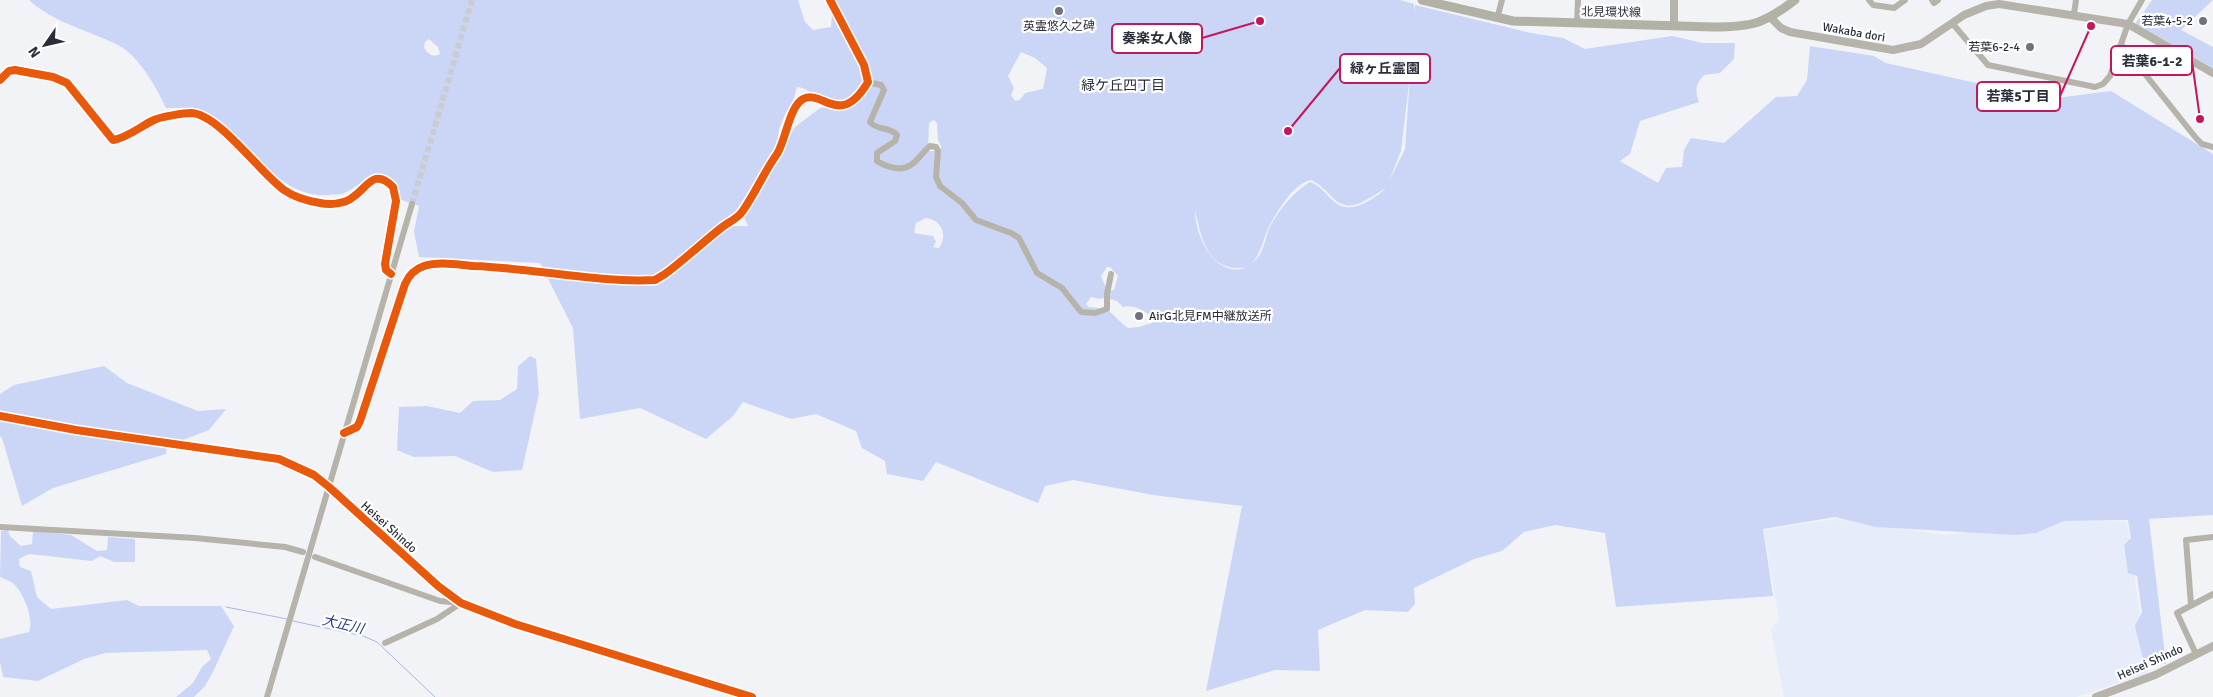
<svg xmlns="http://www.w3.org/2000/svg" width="2213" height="697" viewBox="0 0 2213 697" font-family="Signika,'Noto Sans JP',sans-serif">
<rect width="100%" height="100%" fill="#f2f3f7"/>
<!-- built -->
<path fill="#e7ecfb" d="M1836,519L1945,535L2063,520L2127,522L2148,673L2076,697H1784L1771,629L1779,619L1764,530Z"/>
<!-- green -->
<path fill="#cbd6f7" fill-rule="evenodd" d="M29,0H798L805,22L813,30L831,27L833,2L831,0H1400L1414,4V13L1415,5L1531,33L1563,38L1585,49L1672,36L1703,43H1735L1734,59L1720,73L1704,75C1695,85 1695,90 1699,102L1640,121L1630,154L1620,161L1658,183L1666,168L1682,167L1684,150L1691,138L1724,143L1776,97L1797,96L1807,80L1810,46L1874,56L1886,63L2049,99L2111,91L2213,154V515L2149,519L2166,664L2157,662L2145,667L2135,626L2142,612L2137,576L2128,573L2124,545L2131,538L2128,520L2064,521L2036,533L2014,535L1876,527L1835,517L1763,529L1773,596L1616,607L1605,533L1555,525L1524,532L1502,551L1474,559L1414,588L1415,604L1408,612L1365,610L1318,630L1320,671L1275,670L1206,691L1242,506L1153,495L1073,480L1045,486L1038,503L936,462L923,481L887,474L885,461L862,448L856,431L816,414L791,419L743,402L733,416L706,439L640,408L580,419L573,328L540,263L419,257L414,232L419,206L399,199L381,183L367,178C360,183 352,190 344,193C340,195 334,194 329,195C274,199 250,137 208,113C195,106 180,108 166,108C156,87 139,56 118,45C88,30 54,23 29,0ZM429,39L438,47L440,54C432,58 429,54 424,48L425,42ZM1021,52L1035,58L1047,68L1043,89L1025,93L1020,100L1015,101L1011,95L1014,88L1008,76ZM1410,75L1405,149L1389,181L1401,151ZM797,87C807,88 811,94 820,96L830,107L820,108L795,127L744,216L748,226H729L724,223L733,215L776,150L779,129L786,112L792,105ZM934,120L937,123L938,140L941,146L940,151H928L929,123ZM1311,180C1320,184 1326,191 1333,198C1351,216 1369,197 1386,188C1375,198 1354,213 1339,205C1328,199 1323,186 1310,182C1294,192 1280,208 1271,225C1264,238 1265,254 1252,263C1262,252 1263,238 1270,225C1278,210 1294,183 1311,180ZM1195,211C1200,231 1205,262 1229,267C1235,269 1241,267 1245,268C1214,278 1195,235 1195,211ZM926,218C942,220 948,235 939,248L933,247L936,242L933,236L914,233L916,223ZM1107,267H1110L1118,276L1114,290L1110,291L1109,299L1117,301L1123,307C1134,304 1149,312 1155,322L1139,327L1128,328C1110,315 1115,308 1088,307L1086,304L1091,297L1099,299L1104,298L1106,288L1101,276Z
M2152,0H2213L2181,30L2213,47V68L2135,24Z
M530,356L536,359L539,394L522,470L493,472L455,456L414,457L397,450L399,407L427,406L460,413L473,401L500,400L517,389L518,366Z
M104,366L127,383L198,411L226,409L209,430L167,446L166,454L53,488L22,506L2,438L0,436V394L14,385Z
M8,530L10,536L21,546L32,544L33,531L71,535L97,551L107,550L108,537L135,539V562H114L100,556L92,561L29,554L19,559L20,567L31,571L37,597L51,609L127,600L139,606H221L234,626L213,672L205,686L194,697H176L193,683L202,667L211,659L207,650L105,653L84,659L38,681L3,677L0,662V639L29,632C34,619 24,594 14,584C11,581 4,579 0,577L1,531Z"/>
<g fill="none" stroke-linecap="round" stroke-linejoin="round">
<!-- stream -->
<path stroke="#a8b8e6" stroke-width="1" d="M226,607L287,619
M293,621L363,636L377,642L435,697"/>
<!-- minor-tunnel -->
<path stroke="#caccd1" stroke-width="6" stroke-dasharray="6 3" stroke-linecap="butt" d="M412,204L472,0"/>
<!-- minor -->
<path stroke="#b6b3aa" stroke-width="6" d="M1869,0L1873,5L1894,8L1905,0
M1932,0L1934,3L1938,0
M2074,14L2076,0
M1497,19L1502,0
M1952,23L1988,65L2095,87L2103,84L2110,76L2128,24L2142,0
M1577,24L1578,0
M2121,44L2196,138L2202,144L2213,147
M0,80L9,71L15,70L53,77L67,83L113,140C127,138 141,126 154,120C159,117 185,113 191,113C219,114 260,173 284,190C294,197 308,201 320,203C330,205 345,204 353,197C367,188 374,167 393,187L396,201L385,264L386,270L391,274
M868,82L881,85L884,90L870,122C877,131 889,126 897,135L895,141L877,153V161C883,165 889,167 895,168C913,171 918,156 930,146L936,147L938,151L936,177L940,186L962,203L976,220L1011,233L1019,238L1037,273L1062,288L1081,312L1095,313L1107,309V294L1111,274
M344,433L357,427L360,421L405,284C409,275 415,269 424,266C440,261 459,265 474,266C534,268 595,283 655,280L665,274C684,260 702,243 721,228C727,223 737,219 742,212C755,194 764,172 777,154C786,140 789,107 803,99C823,89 840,129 868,82L864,65L830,0
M0,527L195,538L285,547L303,552
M315,557L440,601L461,603
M2191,605L2186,540L2213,537
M385,643L437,619L461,603
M2196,654L2177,613L2213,594
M267,697L412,204"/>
<!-- tertiary -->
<path stroke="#b6b3aa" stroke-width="8" d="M1770,17L1781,28L1790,32L1893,50L1921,44L1964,15L1986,6L1999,4L2128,24L2213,73
M1674,26V0
M0,416L76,430L279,459L314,475L329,487L438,586L461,603L515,624L752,697
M2096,697L2155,675L2213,646"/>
<!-- secondary -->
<path stroke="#b2b1a6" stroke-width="9" d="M1422,0L1513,21L1713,27C1752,27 1764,24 1795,0"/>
<defs>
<path id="cycleway" d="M0,80L9,71L15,70L53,77L67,83L113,140C127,138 141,126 154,120C159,117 185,113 191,113C219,114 260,173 284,190C294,197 308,201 320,203C330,205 345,204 353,197C367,188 374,167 393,187L396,201L385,264L386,270L391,274
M0,416L76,430L279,459L314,475L329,487L438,586L461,603L515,624L752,697
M344,433L357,427L360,421L405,284C409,275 415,269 424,266C440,261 459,265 474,266C534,268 595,283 655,280L665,274C684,260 702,243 721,228C727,223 737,219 742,212C755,194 764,172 777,154C786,140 789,107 803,99C823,89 840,129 868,82L864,65L830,0"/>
</defs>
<!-- cycleway casing -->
<use href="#cycleway" stroke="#fff" stroke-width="11"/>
<!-- cycleway -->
<use href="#cycleway" stroke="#e8590c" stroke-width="8"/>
</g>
<!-- markers -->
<g fill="#70737c" stroke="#fff" stroke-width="2">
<circle cx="1059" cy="11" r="5"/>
<circle cx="2203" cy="21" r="5"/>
<circle cx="2030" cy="47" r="5"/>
<circle cx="1139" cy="316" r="5"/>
</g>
<g text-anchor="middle" stroke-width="4.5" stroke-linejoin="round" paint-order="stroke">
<!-- street labels -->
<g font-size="12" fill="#2a2e3a" stroke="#fff">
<text transform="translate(1611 12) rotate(1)" y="4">北見環状線</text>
<text transform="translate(1854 32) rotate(10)" y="4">Wakaba dori</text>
<text transform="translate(389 527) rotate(42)" y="4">Heisei Shindo</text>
<text transform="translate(2150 662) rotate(-24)" y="4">Heisei Shindo</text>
</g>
<!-- poi labels -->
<g font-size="12" fill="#2a2e3a" stroke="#fff" text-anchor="end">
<text x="2193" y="25">若葉4-5-2</text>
<text x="1059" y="30" text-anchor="middle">英霊悠久之碑</text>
<text x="2020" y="51">若葉6-2-4</text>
<text x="1149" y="320" text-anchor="start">AirG北見FM中継放送所</text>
</g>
<!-- neighbourhood labels -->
<g font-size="14" fill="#2a2e3a" stroke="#fff">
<text x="1123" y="90">緑ケ丘四丁目</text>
</g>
<!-- water labels -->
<g font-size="14" font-style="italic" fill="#263883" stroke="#fff">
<text transform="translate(343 624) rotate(13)" y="5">大正川</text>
</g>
</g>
<!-- callouts -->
<path fill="none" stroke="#c2185b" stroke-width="2" d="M1260 21L1202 38M2200 119L2192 61M1288 131L1340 68M2091 26L2060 96"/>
<g fill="#c2185b" stroke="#fff" stroke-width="2">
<circle cx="1260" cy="21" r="5"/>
<circle cx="2200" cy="119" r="5"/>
<circle cx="1288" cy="131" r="5"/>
<circle cx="2091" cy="26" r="5"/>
</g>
<g fill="#fff" stroke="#c2185b" stroke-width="2">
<rect x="1112" y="24" width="90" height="29" rx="5"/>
<rect x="2111" y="46" width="81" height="29" rx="5"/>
<rect x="1340" y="54" width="90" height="29" rx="5"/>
<rect x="1977" y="82" width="83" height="29" rx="5"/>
</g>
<g font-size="14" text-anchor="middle" font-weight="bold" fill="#2a2e3a">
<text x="1157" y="43">奏楽女人像</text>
<text x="2152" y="66">若葉6-1-2</text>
<text x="1385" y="73">緑ヶ丘霊園</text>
<text x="2018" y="101">若葉5丁目</text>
</g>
<!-- north arrow -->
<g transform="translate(45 45) rotate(236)" stroke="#ffffff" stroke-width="4" paint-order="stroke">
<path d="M0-4L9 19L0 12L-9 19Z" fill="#2a2e3a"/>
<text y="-8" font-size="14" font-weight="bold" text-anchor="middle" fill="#2a2e3a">N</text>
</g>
</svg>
